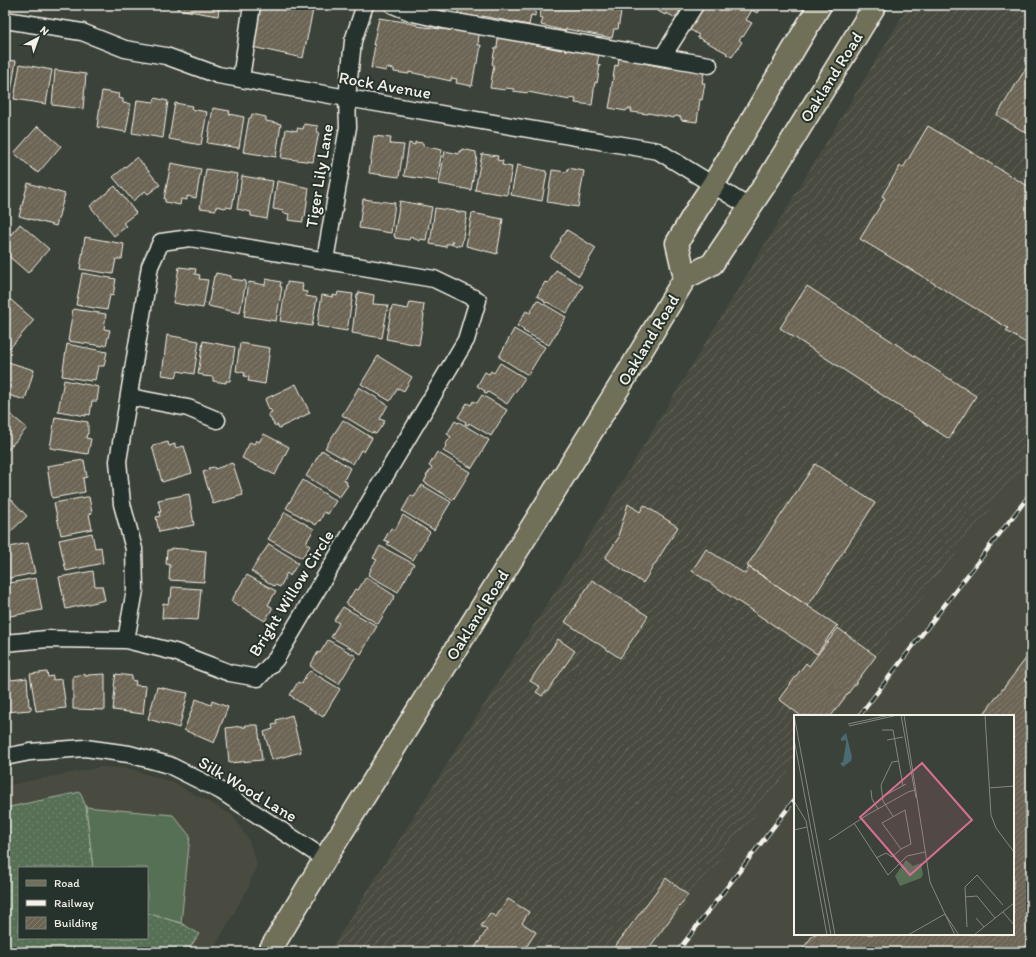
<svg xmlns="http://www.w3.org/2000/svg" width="1036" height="957" viewBox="0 0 1036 957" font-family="Itim,sans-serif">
<defs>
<pattern id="industrial-furrows" width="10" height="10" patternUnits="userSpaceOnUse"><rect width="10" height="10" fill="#4a4c41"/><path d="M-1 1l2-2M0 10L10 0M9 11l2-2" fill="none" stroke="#65665c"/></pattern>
<pattern id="grass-dots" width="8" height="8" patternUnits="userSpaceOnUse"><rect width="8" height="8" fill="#566f55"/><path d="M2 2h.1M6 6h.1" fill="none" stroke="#6f846d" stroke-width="1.8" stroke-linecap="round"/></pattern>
<pattern id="building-hatch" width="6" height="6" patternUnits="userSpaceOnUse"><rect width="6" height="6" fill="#6c6554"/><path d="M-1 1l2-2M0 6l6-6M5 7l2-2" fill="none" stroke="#827c6d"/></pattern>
</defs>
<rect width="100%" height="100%" fill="#3b4239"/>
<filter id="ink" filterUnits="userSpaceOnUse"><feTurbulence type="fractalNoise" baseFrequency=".025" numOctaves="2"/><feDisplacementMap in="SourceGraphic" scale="8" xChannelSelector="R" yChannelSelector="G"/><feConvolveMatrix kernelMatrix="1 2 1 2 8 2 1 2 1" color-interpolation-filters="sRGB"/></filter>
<g filter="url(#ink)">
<!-- built -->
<path fill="#4a4c41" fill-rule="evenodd" d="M1031,457V952H649L795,763V934H1013V716H831Z
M101,767L127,768L174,783L232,815L248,839L257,864L249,886L212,952H5V786ZM19,868H147V938H19Z"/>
<!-- industrial -->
<path fill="url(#industrial-furrows)" d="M909,5H1031V457L831,716H795V763L649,952H329L571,566Z"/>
<!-- grass -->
<path fill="url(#grass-dots)" stroke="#a5b09e" d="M80,792L86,807L93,868H19V938H147V913L181,923L199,934L187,952H5V808Z"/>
<!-- garden -->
<path fill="#566f55" stroke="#a5b09e" d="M86,807L173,815L190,836L181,923L147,913V868H93Z"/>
<!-- building -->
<path fill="url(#building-hatch)" stroke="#f4f1e8" d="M177,5H230L229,9L219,8L218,16L177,9Z
M260,5H314L303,58L252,47Z
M457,5H536L535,16L531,15L529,25L482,16V18L458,13L459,6Z
M542,5H620L619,11L621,12L618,29H614L612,38L566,29L565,31L541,25L543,18L540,17Z
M651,5H683L676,18L666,13L665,15L651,7Z
M705,5H762L757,13L752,10L746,20L752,23L743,37L742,36L739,40L742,42L732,57L726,54L727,53L697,37L699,35L689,29Z
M379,18L405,22L417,25V26L479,34L478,45H481L478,63H476L472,86L456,83L457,79L451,78V81L409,72V74L394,72V69L386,68V71L371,68L375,45H373Z
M498,37L561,50V49L599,54L597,64L600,65L597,83L595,82L592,105L575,103L576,99L570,98V100L528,92V93L513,91L514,89L506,88L505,90L490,88L494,65L492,64L495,48H497Z
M1031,53V136L997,115L1028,65L1025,64Z
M619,58L643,61V63L667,68H680L704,72L702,83H705L702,100L700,99L697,122L681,120V117L675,116L674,118L648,113V114L631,112L632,109H627L626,111L609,108L612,92L611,91L615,65L618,66Z
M5,60L16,61L10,98L5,97Z
M20,64L52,70L46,104L14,99Z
M55,70L86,74L83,109L52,105Z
M102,91L119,94L118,98L123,99V103L131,104L126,132L97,127Z
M155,98L168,101L163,138L132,133L137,100L154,102Z
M175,103L192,106L191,109L207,112L201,145L169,139Z
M213,108L230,111L229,114L244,117L239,148L207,143Z
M252,114L266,117V121L281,124L276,157L243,152L249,118H251Z
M5,120H9L5,135Z
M304,124L318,126L317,132H319L313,162L281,158L286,129L297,131V128L303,129Z
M38,126L61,146L38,173L14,153Z
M928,126L1031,188V346L1006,331L1008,328L860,239L885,198L882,196L900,166L903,168Z
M374,136L391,138L390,144L404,145L399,177L369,173Z
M415,142L423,143V146L442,150L437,181L404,176L409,143L415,145Z
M462,149L476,152V155L477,156L471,190L439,184L445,151L459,154V151H461Z
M482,154L498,156L497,160L503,161L502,165L512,167L507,195L475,190Z
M137,157L160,185L148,194L145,191L133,201L113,177Z
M171,163L201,169L196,198L187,196V200L181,199L180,205L165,202V199H164Z
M517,165L546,171V173H547L542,201L511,195Z
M568,168L584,171L578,207L547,202L552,170L567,172Z
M206,169L238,174L232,208L226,207L225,208L217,206L216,210L200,208Z
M242,176L273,181L267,219L251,216V212L237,209Z
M277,181L309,188L305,217H303V222L288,220L289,214L283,213L284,211L273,209Z
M28,183L65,194L56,226L19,216Z
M115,186L136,213L123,223L127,226L114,236L90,206Z
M363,199L395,203L391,233L359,228Z
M400,201L432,207L426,240L420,239V241L410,237L409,240L395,238V236H394Z
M435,208L467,213L462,243L461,246L452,245V240V244H446V247L430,244Z
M472,213L503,219L497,254L466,246Z
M20,224L49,249L28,273L5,253V241Z
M567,230L596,248L579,276L550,257L561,240L560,239L563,235H564Z
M85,237L124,244L122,259H116L113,274L80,269Z
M179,267L196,269L195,274L200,275L199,279L208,280L203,308L173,303Z
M556,270L583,286L567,313L547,302L546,303L544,302V300L537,296L545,282L548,283Z
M82,273L116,279L113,296L110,295L107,310L76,305Z
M216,273L231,276V279L246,281L240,313L208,306L214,276H215Z
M266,279L281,282L280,287H282L276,321L244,316L249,282L265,285Z
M287,282L303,284L302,291L307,292L306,296L317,298L312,326L280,321L286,285H287Z
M807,286L976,396L949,439L780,328Z
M338,292L353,294L347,331L317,326L322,295L333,297V295L337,296Z
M359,292L374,295L373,304L388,305L382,338L352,333L357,295H358Z
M11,300L34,320L10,348L5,343V307Z
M537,300L566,317L549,345L523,331L524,330L517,326L526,311L530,313Z
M410,302L424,304L423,314L424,315L419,345L386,339L392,306L408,309Z
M73,309L106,314L104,329L110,330L106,345H103V346L68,341Z
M514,329L545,347L528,375L499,357Z
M167,335L199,341L194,374L178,371L176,377L162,375Z
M203,341L235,347L230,381H226V383L213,381V377L203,376V375L198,374Z
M240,343L270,348L265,384L248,381L249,377L244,376L245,373L236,371Z
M67,344L107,352L104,366H98L95,380L91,379V381L62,376Z
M378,356L412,377L404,391L398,388L390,401L361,384Z
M5,361L34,370L25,400L5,394Z
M500,363L525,378L507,404L488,392L487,394L484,392L485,391L477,386L485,372L489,374L491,371L494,373Z
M64,380L99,387L97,401H92L90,415L86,414V416L58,411Z
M296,384L310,413L279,428L277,425L275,426L268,414L272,412L270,409L269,410L265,399Z
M359,387L388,405L380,419L385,421L376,434L373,432L372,433L342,415Z
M482,395L507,410L491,436L469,423L468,425L465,424L466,422L458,417L467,403L471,405L473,401L477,403Z
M5,410L27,428L5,453Z
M55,417L88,422V434H87L86,438L91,439L88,454L50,448Z
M343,420L372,438L364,452L361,450L353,464L325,448Z
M455,421L458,423L459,422L489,440L472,468L443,451L446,446L445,445L451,437L447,434Z
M264,434L289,447L275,475L242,458L250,442L254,444L256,440L259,442Z
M168,442L169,446L175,444V448L184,446L192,473L162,482L152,446Z
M322,450L350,468L344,480L347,482L346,484L348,485L339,498L337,497L338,496L306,476Z
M437,452L470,472L453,500L424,482L427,476H426L432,468L429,466Z
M84,460L87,477L83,478L85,492L52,498L47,466Z
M232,463L233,464L243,495L213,504L203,472L209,470L208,468L214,467L215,469Z
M815,464L875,503L808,606L747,566Z
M303,480L336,501L328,514L324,512L320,521L319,520L316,525L286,508Z
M422,485L451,502L434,530L402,511L411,495L414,497Z
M5,493L27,516L5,537Z
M189,494L194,525L159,532L156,517L160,516L159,512H161L158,500Z
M86,497H89L92,513L89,514L92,529L61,535L54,503Z
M628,504L640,512L644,505L678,527L643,583L605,558L619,537L618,536Z
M285,512L314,529L306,543L310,546L302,558L268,539Z
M403,515L430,532L413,560L387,544L389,542L384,540L391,528L395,530Z
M92,533L95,548L101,547L103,563L66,571L59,540Z
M28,543L35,573L5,579V548Z
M269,544L295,560L294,561L298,563L290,576L287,573L285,576H286L280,587L275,585L274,586L251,571Z
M380,546L414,564L398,592L368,575L371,570L370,569L377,560L373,558Z
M171,548L206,551L204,582L169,580L170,565L166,564L167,550H171Z
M706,549L745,574L749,567L838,626H836L817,654L692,571Z
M93,571L95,586H102L105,600L66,609L59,577Z
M247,575L276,591L268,605L272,607V609L265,621L231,601Z
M366,577L395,596L378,624L346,604L355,589L358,590Z
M36,578L42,610L5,617V584Z
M592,580L648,616L620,658L565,622Z
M172,587L201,589L198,620L162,618L163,603L168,604L169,598H171Z
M343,607L377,626L361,654L331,637L339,623L334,620Z
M838,628L876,656L831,716H801L779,699L806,663L809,666Z
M558,639L575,651L547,692H545L542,696L536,692L540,687L530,681Z
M328,640L356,656L339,684L310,666L318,652L320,653Z
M1031,652V952H800L814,934H1013V716H982Z
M310,671L340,689L323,717L293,698V697L290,695L298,682L302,684L306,675Z
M47,672L48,677L53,676V680L62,679L66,708L36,711L30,674Z
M85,674V676H88V675L105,674V710L73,709V676Z
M116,674L132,676L131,680L136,681L135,685L146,686L143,714L113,710L115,687L114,686Z
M5,676H10L11,680L27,678L29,706H31V710L5,712Z
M157,687L188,693L179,728L148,719Z
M196,699L211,705L212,701L228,707L214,743L184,730Z
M292,715L301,752L272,760L264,732L273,729L272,725L277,724L276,720Z
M245,725H258L262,760L229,763L226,728L242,726V727H246Z
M666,878L688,895L646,952H611Z
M508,899L529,912L522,923L536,932L523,952H472L487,930L481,926L490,913L496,917Z"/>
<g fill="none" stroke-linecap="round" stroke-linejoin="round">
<defs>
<path id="street" d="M393,5L413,13L444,20L709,65
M5,20L82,32L125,49L166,56L218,75L347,98L658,151L749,207
M663,56L695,5
M241,78L252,5
M190,238L434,279L478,300L466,340L276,659L258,678L230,673L175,652L126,640L135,590L134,549L122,504L118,461L150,266L161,242Z
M325,260L348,127L347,98L353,41L365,5
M130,397L188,408L217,420
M5,643L47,639L126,640
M5,757L30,752L85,748L129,754L169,765L221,791L325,859"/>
<path id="primary" d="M685,278L677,243L699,206L713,185L820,5
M269,952L325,859L631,368L685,278L712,264L766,183L875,5"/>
</defs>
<!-- street casing -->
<use href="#street" stroke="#f4f1e8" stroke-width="19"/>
<!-- primary casing -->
<use href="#primary" stroke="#f4f1e8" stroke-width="25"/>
<!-- street -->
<use href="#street" stroke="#26332d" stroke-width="16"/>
<!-- primary -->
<use href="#primary" stroke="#706f59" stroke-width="22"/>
<defs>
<path id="rail" d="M859,716L1031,493
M677,952L795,799"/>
</defs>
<!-- rail casing -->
<use href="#rail" stroke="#f4f1e8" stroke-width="4.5"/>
<!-- rail -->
<use href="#rail" stroke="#26332d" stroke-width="3" stroke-dasharray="9" stroke-linecap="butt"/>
</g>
</g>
<g text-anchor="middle" stroke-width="4" stroke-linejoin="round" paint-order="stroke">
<!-- street labels -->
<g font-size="17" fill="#f4f1e8" stroke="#26332d">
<text transform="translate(831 77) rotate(-58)" y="6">Oakland Road</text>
<text transform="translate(385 85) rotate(10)" y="6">Rock Avenue</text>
<text transform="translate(319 176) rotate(-81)" y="6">Tiger Lily Lane</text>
<text transform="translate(648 340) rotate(-59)" y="6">Oakland Road</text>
<text transform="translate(291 593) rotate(-58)" y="6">Bright Willow Circle</text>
<text transform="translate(477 615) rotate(-58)" y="6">Oakland Road</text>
<text transform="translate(248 789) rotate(31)" y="6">Silk Wood Lane</text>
</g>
</g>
<!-- overview -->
<g transform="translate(794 715)">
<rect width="220" height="220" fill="#3b4239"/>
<path d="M112,145L119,151L127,148L129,160L127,163L106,171L101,161Z" fill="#566f55"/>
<path d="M52,18L58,42L57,46L49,52L46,48L49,47L52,28V25L47,26V23Z" fill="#4b6a72"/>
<path fill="none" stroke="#85887f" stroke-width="1" d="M0,0L41,220M107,0L122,83M110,0L136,167L151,199L165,220M191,0L197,100L202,113L220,137M54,9L96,0M55,11L104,0M88,15H99L109,71M0,24L37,220M93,25L109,22M195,73L220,71M77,75L78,84L84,94M88,82L112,69M0,86L12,106L33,220M111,95L117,129L107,134L88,108ZM99,101L89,86L87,70L98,47L105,46M60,108L94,160L113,141L131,137M0,115L13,112M35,125L73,100L114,77L121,75M82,143L92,138L98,142L107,134M171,182L183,181L201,203M209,197L220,210M151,199L161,220M182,203L190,212M173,212L171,172L183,160L209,190M114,220L151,199M180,220L220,188"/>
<path fill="#d66f93" fill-opacity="0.15" stroke="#d66f93" stroke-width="2" d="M128,48L178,105L116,160L66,102Z"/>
<rect width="220" height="220" fill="none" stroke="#f4f1e8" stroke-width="2"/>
</g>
<!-- margin -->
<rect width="1036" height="957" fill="none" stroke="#26332d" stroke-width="20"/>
<rect x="10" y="10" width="1016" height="937" fill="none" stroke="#f4f1e8" stroke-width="1.5" filter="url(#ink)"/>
<!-- legend -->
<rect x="18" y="867" width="130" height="72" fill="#26332d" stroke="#787f78"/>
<rect x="26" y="880" width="20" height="6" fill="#706f59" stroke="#787f78"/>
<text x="54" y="887" font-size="12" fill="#f4f1e8">Road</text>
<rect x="26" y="900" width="20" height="6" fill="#f4f1e8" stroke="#787f78"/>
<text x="54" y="907" font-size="12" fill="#f4f1e8">Railway</text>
<rect x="26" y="917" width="20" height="12" fill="url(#building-hatch)" stroke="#787f78"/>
<text x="54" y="927" font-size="12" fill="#f4f1e8">Building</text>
<!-- north arrow -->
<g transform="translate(38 38) rotate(41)" stroke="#26332d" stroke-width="3" paint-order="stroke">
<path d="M0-3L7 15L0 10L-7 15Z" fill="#f4f1e8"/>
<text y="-6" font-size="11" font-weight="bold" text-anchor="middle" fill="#f4f1e8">N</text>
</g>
</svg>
